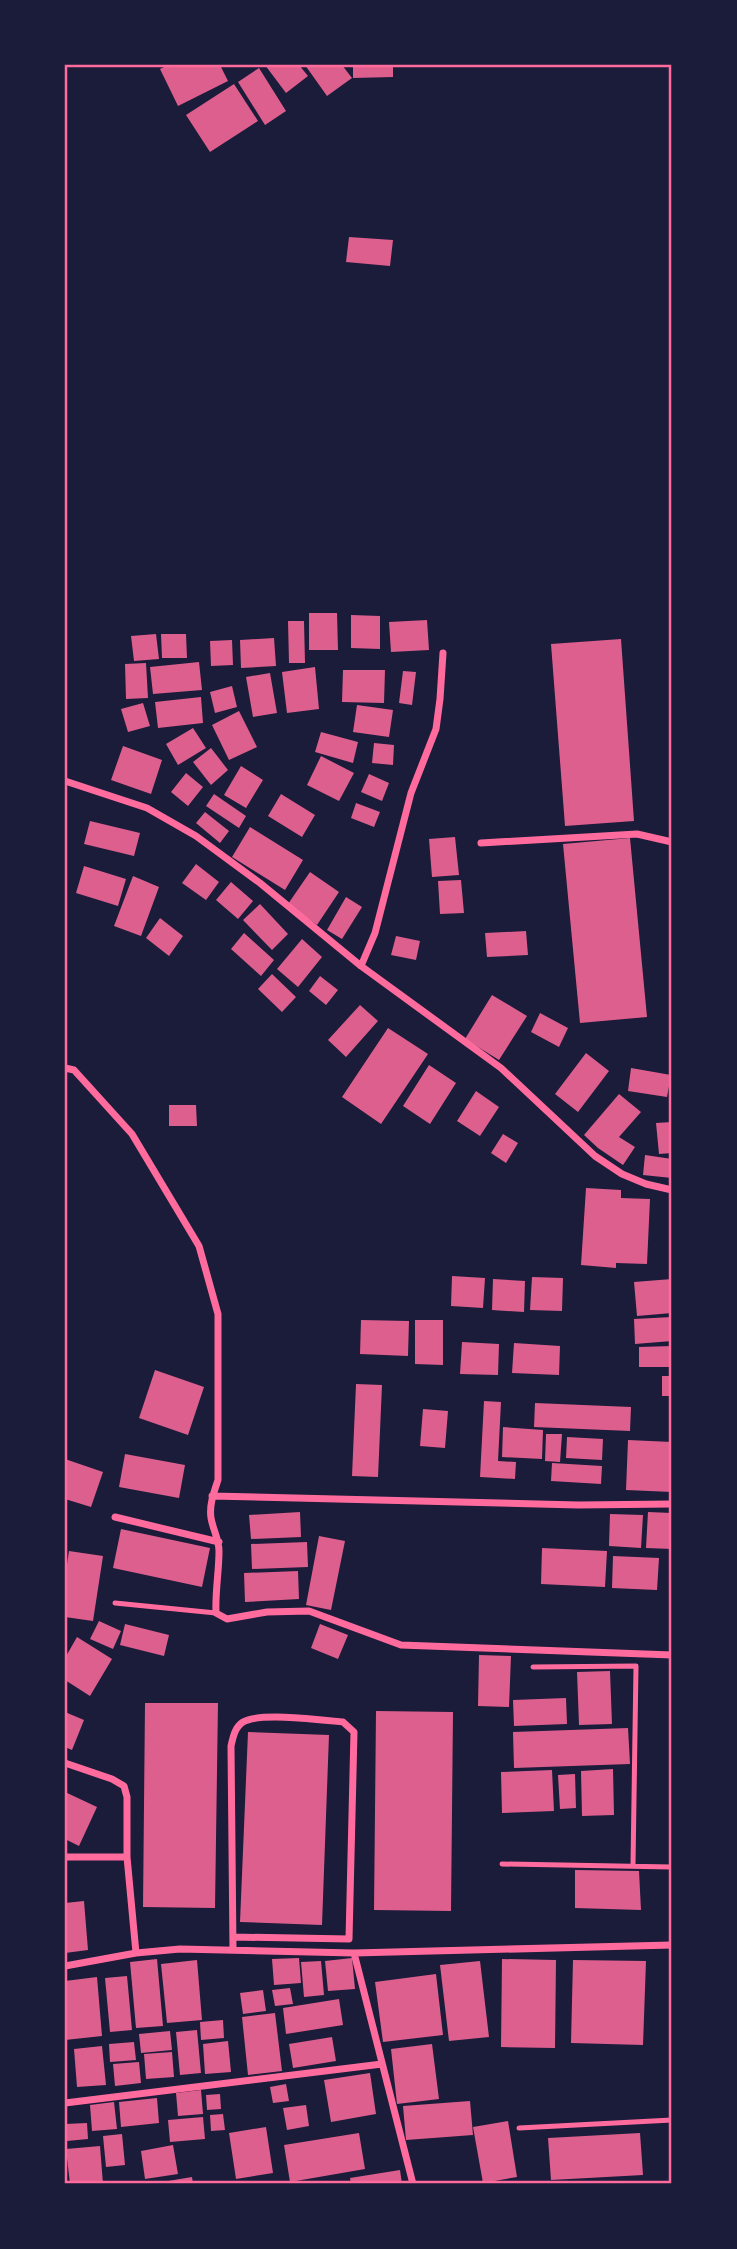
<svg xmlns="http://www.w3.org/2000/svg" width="737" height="2249" viewBox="0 0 737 2249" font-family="'Sofia Sans Condensed',sans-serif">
<rect width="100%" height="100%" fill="#1b1b3a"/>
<!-- building -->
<path fill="#dd5f8e" d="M168,65H220L228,81L178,106L160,69Z
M265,65H299L308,76L286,93Z
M305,65H342L352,78L327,96Z
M353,65H393V77L353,78Z
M259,68L286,111L265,125L238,82Z
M234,84L258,121L210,152L186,115Z
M349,237L393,240L390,266L346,262Z
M309,613H337L338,650H309Z
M351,615L380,616V649L351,648Z
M427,620L429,650L391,652L389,622Z
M288,621H304L305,663H289Z
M156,634L159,659L134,661L131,636Z
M161,634H186L187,658H162Z
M274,638L276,666L241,668L240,640Z
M621,639L634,821L565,826L551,644Z
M232,640L233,665L211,666L210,641Z
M199,662L202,690L153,694L150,667Z
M146,663L148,698L126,699L125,664Z
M315,667L319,709L287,713L282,672Z
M343,670H385L384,703L342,702Z
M403,671L416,672L412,705L399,703Z
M270,673L277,713L253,717L246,677Z
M232,686L237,707L215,713L210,692Z
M201,697L203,723L158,728L155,702Z
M143,703L150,726L128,732L121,709Z
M357,705L393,710L389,737L353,732Z
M239,711L257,747L229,760L212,725Z
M193,728L206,748L178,765L166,744Z
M321,732L358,742L353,763L315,752Z
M374,743L394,745L393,765L372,763Z
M123,746L162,760L151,794L111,780Z
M211,748L228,770L211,785L193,762Z
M321,756L354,773L339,801L307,785Z
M241,766L263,780L246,808L224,795Z
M186,773L203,787L188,806L171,792Z
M369,774L389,783L382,801L361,792Z
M214,794L246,816L239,828L206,806Z
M281,794L315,815L302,837L268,816Z
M356,803L380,812L374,827L351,818Z
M205,812L229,831L220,843L196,823Z
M90,821L140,833L134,856L84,844Z
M250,827L303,860L285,890L232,857Z
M455,837L459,875L432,877L429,839Z
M630,838L647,1017L580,1023L563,844Z
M196,864L219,882L206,900L182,883Z
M84,866L126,879L118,906L76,893Z
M310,872L339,892L317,925L288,904Z
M133,876L159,887L141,936L114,926Z
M461,880L464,913L440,914L438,881Z
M231,882L253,901L238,919L216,900Z
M346,897L362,907L342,939L327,930Z
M260,904L288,934L272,950L243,920Z
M160,918L183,936L169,956L146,938Z
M526,931L528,955L487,957L485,933Z
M244,933L274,960L261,976L231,949Z
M396,936L420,941L416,960L391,955Z
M302,939L322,957L298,987L277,969Z
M272,974L296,997L282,1012L258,989Z
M320,976L338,990L326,1005L309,991Z
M492,995L527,1016L499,1060L465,1039Z
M360,1005L378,1021L346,1057L328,1040Z
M540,1013L568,1028L559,1047L531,1032Z
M388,1028L428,1054L381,1124L342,1097Z
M586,1053L609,1071L578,1112L555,1094Z
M429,1065L456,1083L430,1124L403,1106Z
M631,1068L671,1075L667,1097L628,1091Z
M476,1091L499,1107L480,1136L457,1121Z
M619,1094L641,1112L619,1137L635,1147L623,1165L598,1148L584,1135Z
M169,1105H196L197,1126H169Z
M672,1122V1153L659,1154L656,1123Z
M503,1134L518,1143L506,1163L491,1153Z
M645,1155L672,1159V1178L643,1175Z
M586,1188L621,1190V1198L650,1199L647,1264L616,1263V1268L581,1265Z
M452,1276L485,1278L483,1308L451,1306Z
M532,1277L563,1278L562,1311L530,1310Z
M493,1279L525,1281L524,1312L492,1310Z
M672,1279V1313L637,1316L634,1282Z
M672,1317V1341L635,1344L634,1319Z
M361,1320L409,1321L408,1356L360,1354Z
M415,1320H443V1365L415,1364Z
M462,1342L499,1344L498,1375L460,1374Z
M514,1343L560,1346L559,1375L512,1373Z
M672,1346V1367H639V1347Z
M155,1370L204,1387L188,1435L139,1418Z
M662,1376H672V1396H662Z
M356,1384L382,1385L378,1477L352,1476Z
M484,1401L501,1402L498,1461L516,1462L515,1479L480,1477Z
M535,1403L631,1407L630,1431L534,1427Z
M423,1409L448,1411L445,1448L420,1446Z
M503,1427L543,1430L542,1459L502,1457Z
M546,1434H562L560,1462L545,1461Z
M567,1437L603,1439L602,1460L566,1458Z
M628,1440L672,1442V1492L626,1490Z
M125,1454L185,1465L179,1498L119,1487Z
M65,1459L103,1472L91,1507L65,1499Z
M552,1463L602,1466L601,1484L551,1481Z
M300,1512L301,1537L251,1539L249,1515Z
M648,1512L672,1513V1549L646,1548Z
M610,1514L643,1515L641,1548L609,1546Z
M121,1529L210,1548L202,1587L113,1568Z
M319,1536L345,1541L331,1610L306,1605Z
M307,1542L308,1567L252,1569L251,1544Z
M542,1548L607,1551L605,1587L541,1584Z
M69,1551L103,1556L93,1621L65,1617V1578Z
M613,1556L659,1558L657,1590L612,1588Z
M298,1571L299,1599L245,1602L244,1573Z
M99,1621L121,1631L113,1649L90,1639Z
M125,1624L169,1635L164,1656L120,1645Z
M320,1624L348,1635L338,1659L311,1648Z
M77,1637L112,1659L90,1696L65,1680V1658Z
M479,1655L511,1656L509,1707L478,1706Z
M610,1671L612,1724L579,1725L577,1672Z
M566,1698L567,1724L514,1726L513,1700Z
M145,1703H218L215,1908L143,1907Z
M376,1711L453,1712L451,1911L374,1910Z
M65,1712L84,1720L72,1750L65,1747Z
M628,1728L630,1764L514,1768L513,1732Z
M248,1732L329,1735L322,1925L240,1922Z
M613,1769L614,1815L582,1816L581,1771Z
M552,1770L554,1811L502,1813L501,1772Z
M575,1774L576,1808L560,1809L558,1775Z
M65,1792L97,1807L79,1846L65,1839Z
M575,1870L639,1871L641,1910L575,1908Z
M84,1901L88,1950L65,1953V1903Z
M299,1958L301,1983L274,1985L272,1959Z
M352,1958L355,1989L328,1991L325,1961Z
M157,1959L163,2026L136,2028L130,1962Z
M502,1959L556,1960L555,2048L501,2047Z
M197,1960L202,2020L167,2023L161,1964Z
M573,1960L646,1961L643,2045L571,2043Z
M321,1961L324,1995L304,1997L301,1962Z
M480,1961L489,2037L449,2041L440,1965Z
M436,1974L443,2035L383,2042L375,1982Z
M127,1976L132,2030L110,2032L105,1978Z
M97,1977L102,2036L65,2040V1981Z
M290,1988L293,2004L275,2006L272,1990Z
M263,1990L266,2011L243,2014L240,1993Z
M339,1999L343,2025L286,2034L283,2008Z
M275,2013L282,2071L248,2075L242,2017Z
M223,2020L224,2038L201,2040L200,2022Z
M197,2030L201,2073L180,2075L176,2032Z
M170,2031L172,2050L141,2053L139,2034Z
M332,2037L336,2061L293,2068L289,2044Z
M228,2041L231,2072L205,2074L203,2044Z
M134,2042L136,2060L110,2062L109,2044Z
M432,2044L439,2099L397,2104L391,2049Z
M102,2046L106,2085L77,2087L74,2049Z
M172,2052L174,2077L146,2079L144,2054Z
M139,2062L141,2083L115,2086L113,2064Z
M370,2073L376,2114L331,2122L324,2080Z
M286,2084L289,2101L273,2103L270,2087Z
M201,2090L203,2114L178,2116L176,2093Z
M220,2094L221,2109L207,2110L206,2095Z
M157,2098L159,2123L121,2127L119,2102Z
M470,2101L473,2135L406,2140L403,2106Z
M114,2102L117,2129L92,2131L90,2105Z
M306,2105L309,2126L287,2130L283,2108Z
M223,2114L225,2130L211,2131L210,2115Z
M203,2117L205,2139L170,2142L168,2120Z
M508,2121L517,2177L483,2183L473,2127Z
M87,2123L88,2139L67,2141L65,2124Z
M266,2127L273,2173L236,2179L229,2133Z
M359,2133L365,2169L290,2182L284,2145Z
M640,2133L643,2175L551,2180L548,2138Z
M122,2134L125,2165L106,2167L103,2136Z
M173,2145L178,2174L145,2179L141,2151Z
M100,2146L103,2184H70L66,2149Z
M400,2170L402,2184H351L350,2178Z
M192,2177L193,2184H156V2183Z"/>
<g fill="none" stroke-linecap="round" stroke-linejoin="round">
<!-- service -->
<path stroke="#ff6b9d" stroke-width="5" d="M115,1603L216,1613
M533,1667L636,1666L633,1865
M502,1864L672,1867
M519,2128L672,2120"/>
<!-- minor -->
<path stroke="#ff6b9d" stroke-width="7" d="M65,781L147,808L196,836L260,883L361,966L501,1068L595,1156L622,1174L646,1184L672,1190
M481,843L637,834L672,842
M361,966L375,933L411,793L436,729L440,699L443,653
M65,1068L74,1070L132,1134L199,1246L218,1314V1480C214,1492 209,1505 211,1518C213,1530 219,1539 219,1551C219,1572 215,1592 216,1613L227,1619L267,1612L309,1611L401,1645L672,1655
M212,1496L578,1505L672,1504
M115,1517L219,1542
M65,1763L112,1779L124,1786L127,1797V1857L136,1953
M65,1857H127
M233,1950L231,1746C233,1737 235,1727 243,1722C260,1712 322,1720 343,1722L354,1732L349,1939L233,1937
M354,1953L413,2184
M65,1966L136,1953L180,1949L354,1953L672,1945
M65,2103L382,2064"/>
</g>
<!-- border -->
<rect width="737" height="2249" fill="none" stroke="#1b1b3a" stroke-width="133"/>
<rect x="66" y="66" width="604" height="2116" fill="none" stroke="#ff6b9d" stroke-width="2.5"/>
</svg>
